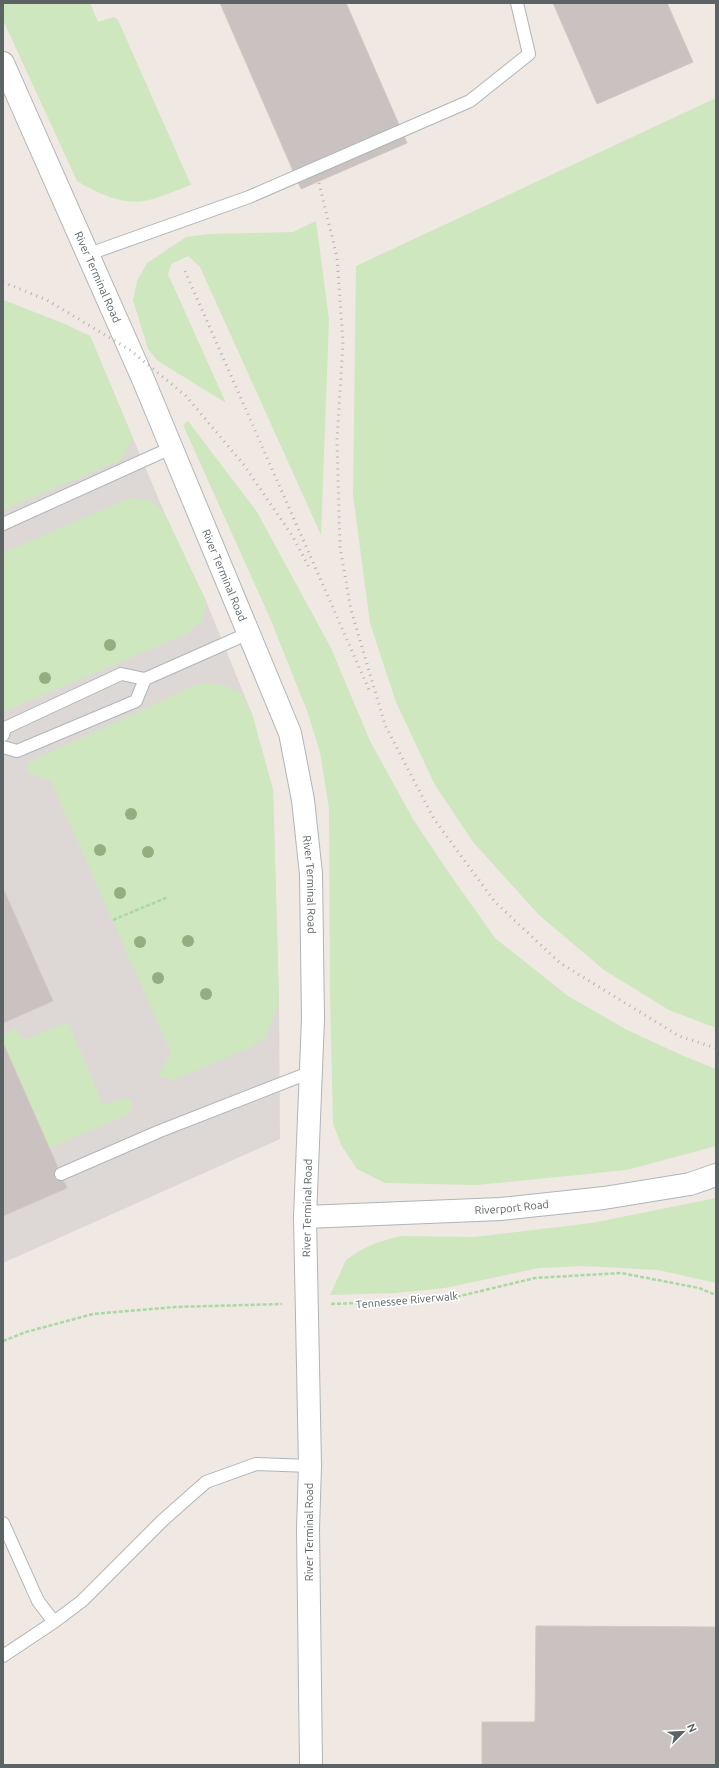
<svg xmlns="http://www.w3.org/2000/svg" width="719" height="1768" viewBox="0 0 719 1768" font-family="Ubuntu,sans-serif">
<rect width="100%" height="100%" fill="#efe8e3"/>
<!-- industrial -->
<path fill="#ddd8d6" d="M3,300L62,323L90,336L164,512L206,601L252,714L273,790L279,1002L280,1139L3,1263Z"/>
<!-- green -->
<path fill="#cfe7bf" d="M3,3H90L98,22L114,17L118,20L191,185C176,190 160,198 144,201C122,205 95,192 77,181L3,20Z
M716,98V1028L669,1010L604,970L539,915L473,842L435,785L396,702L370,623L353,495L356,266Z
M316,221L329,319L321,535L200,267L188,256L171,264L168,274L226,403L158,361L148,349L133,300L137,281L147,263L186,237L209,234L293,232Z
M3,300L62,323L90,336L133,438L121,460L3,510Z
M188,421L257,512L331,648L370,741L413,819L449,873L495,938L568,996L627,1030L686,1057L716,1069V1146L627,1170L477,1185L385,1183L357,1169L341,1145L333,1123L330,995L329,809L320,752L307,711L270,618L183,425Z
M129,498L151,501L164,512L206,601L203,619L187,634L3,712V553Z
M200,683L224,685L241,693L252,714L273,790L279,1002L266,1036L252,1047L173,1080L158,1076L171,1053L51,781L44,779L27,772L28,763L40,757Z
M68,1022L103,1105L126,1098L132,1102V1108L127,1115L50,1148L3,1043V1035L16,1028L22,1039L29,1038Z
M716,1198V1283L658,1270L583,1266L539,1268L445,1288L395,1293L330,1295L346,1260L359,1251L376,1243L400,1236L474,1237L592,1223Z"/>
<!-- building -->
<path fill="#cac2c1" stroke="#d4c7c2" d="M220,3H346L407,143L301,189Z
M553,3H667L693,62L597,104Z
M3,888L53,1001L3,1023Z
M3,1043L67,1188L3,1216Z
M536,1626L716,1627V1765H482V1722H535Z"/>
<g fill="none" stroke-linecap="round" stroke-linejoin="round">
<defs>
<path id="lane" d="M89,254L249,197L470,101L529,54L517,3
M3,524L171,448
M3,735L5,728L121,674L145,679L249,633
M3,747L17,751L136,701L145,679
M61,1174L160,1131L311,1072
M3,1523L38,1601L54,1622
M3,1656L54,1622L82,1601L163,1520L206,1482L256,1464L310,1466"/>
<g id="street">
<path id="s1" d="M3,63L143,379L290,733L303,800L311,874L313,1019L305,1217L310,1466L308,1529L311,1765"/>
<path id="s2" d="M305,1217L501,1209L604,1198L690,1184L716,1175"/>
</g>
</defs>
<!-- lane casing -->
<use href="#lane" stroke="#afb5b7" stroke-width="14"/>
<!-- street casing -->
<use href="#street" stroke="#afb5b7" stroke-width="24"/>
<!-- path -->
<path stroke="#a9d9a2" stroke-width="2.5" stroke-dasharray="4 2" stroke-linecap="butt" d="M113,920L168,897
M331,1304L387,1302L460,1296L535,1278L621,1273L699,1288L716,1295
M3,1341L26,1332L93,1314L175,1307L282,1304"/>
<!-- lane -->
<use href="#lane" stroke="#fff" stroke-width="12"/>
<!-- street -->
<use href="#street" stroke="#fff" stroke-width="22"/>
<!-- rail -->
<path stroke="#b1b2b3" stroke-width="3" stroke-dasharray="1 5" stroke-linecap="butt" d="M319,183L337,257L343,342L337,441L340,547L351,610L385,725L434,819L495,902L560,963L679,1036L716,1048
M185,271L370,692
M3,282L47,300L130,350L186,396L244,465L293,537L310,569"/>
</g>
<!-- trees -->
<g fill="#95ae81">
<circle cx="110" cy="645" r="6"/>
<circle cx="45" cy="678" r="6"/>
<circle cx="131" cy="814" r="6"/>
<circle cx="100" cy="850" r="6"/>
<circle cx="148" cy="852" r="6"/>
<circle cx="120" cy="893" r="6"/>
<circle cx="188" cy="941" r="6"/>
<circle cx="140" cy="942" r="6"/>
<circle cx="158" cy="978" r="6"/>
<circle cx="206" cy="994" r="6"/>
</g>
<g text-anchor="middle" stroke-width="3.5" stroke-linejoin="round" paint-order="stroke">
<!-- street labels -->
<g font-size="11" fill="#5b6365" stroke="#fff">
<text dy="4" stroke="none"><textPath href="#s1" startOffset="234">River Terminal Road</textPath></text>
<text dy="4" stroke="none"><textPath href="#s1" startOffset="558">River Terminal Road</textPath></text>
<text dy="4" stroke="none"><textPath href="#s1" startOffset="882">River Terminal Road</textPath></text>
<text dy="4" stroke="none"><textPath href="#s2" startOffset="207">Riverport Road</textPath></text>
<text transform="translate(307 1208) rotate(-89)" y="4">River Terminal Road</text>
<text transform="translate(407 1300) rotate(-5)" y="4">Tennessee Riverwalk</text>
<text transform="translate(309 1532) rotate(-90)" y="4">River Terminal Road</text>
</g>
</g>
<!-- border -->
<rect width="719" height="1768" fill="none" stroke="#5b6365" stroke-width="8"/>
<!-- north arrow -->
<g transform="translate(683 1732) rotate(66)" stroke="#ffffff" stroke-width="3" paint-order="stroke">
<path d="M0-3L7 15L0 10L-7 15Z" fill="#5b6365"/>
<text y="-6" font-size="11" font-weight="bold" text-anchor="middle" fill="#5b6365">N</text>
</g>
</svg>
